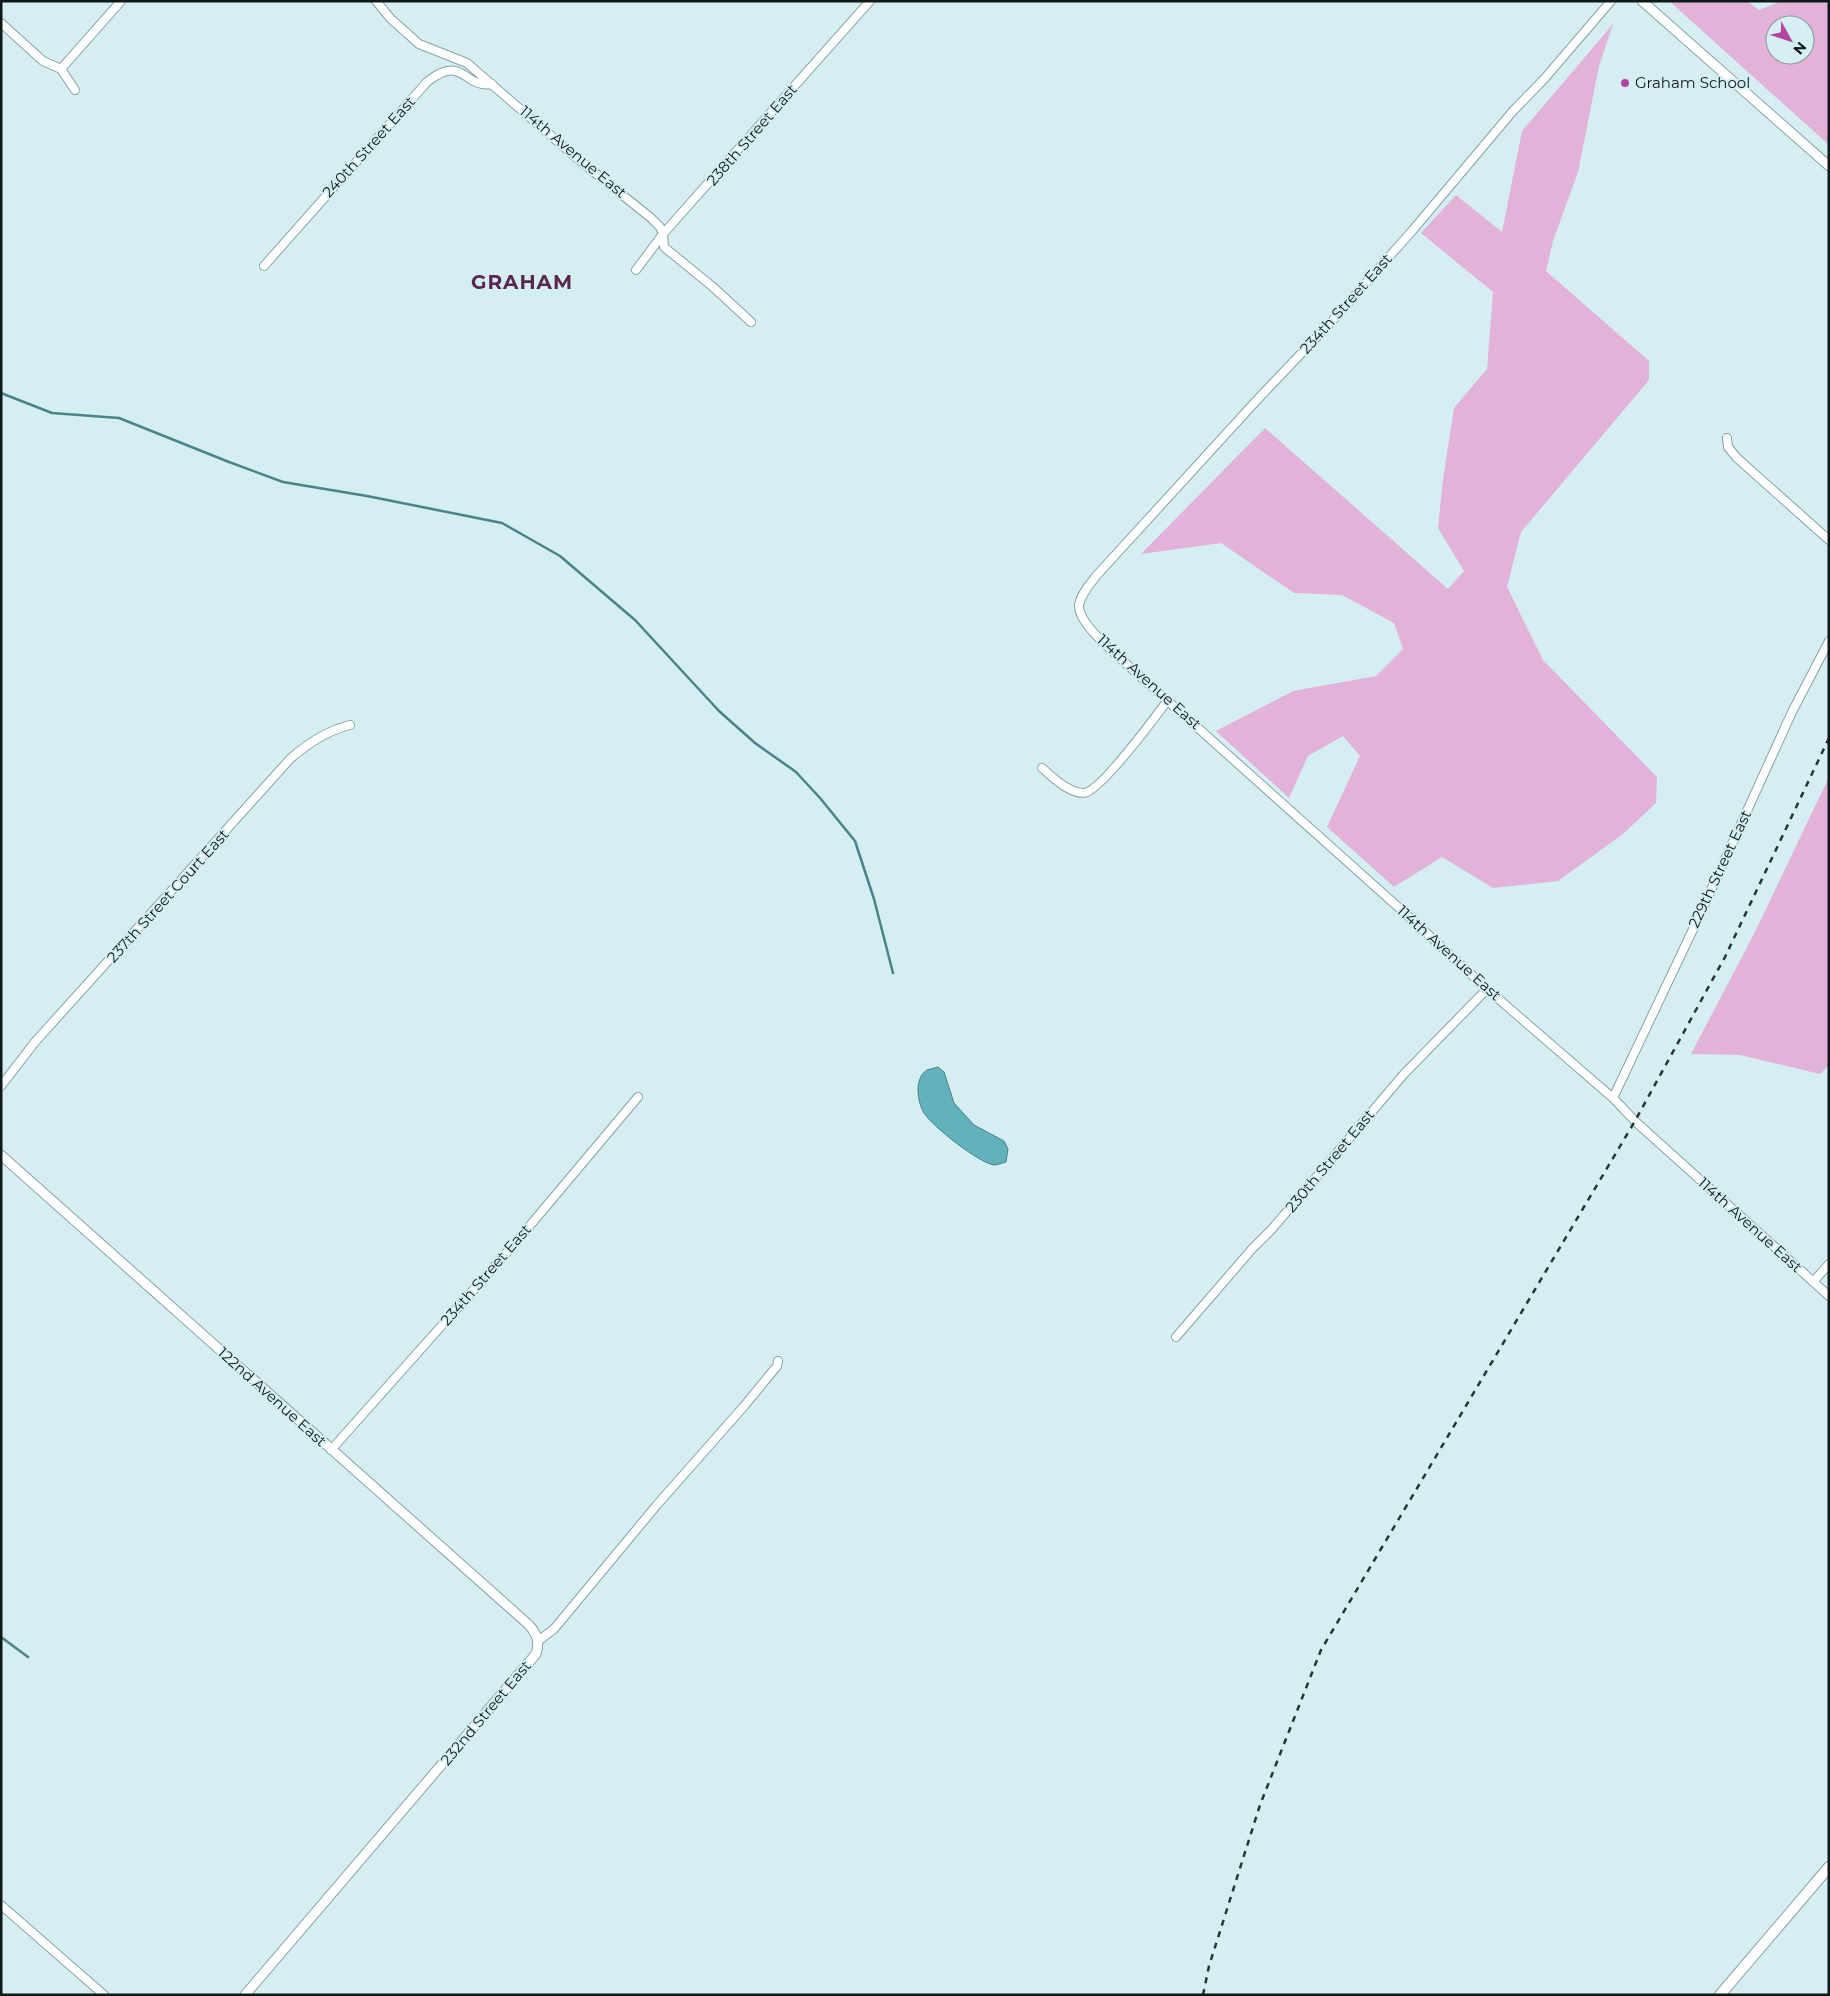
<svg xmlns="http://www.w3.org/2000/svg" width="1830" height="1996" viewBox="0 0 1830 1996" font-family="Montserrat,sans-serif">
<rect width="100%" height="100%" fill="#d5eef1"/>
<!-- green -->
<path fill="#e3b2d8" fill-rule="evenodd" d="M1669,1H1747L1759,10L1781,1H1829V145ZM1775,25H1805V55H1775Z
M1613,24L1599,66L1578,172L1553,241L1546,271L1649,361V380L1521,532L1507,587L1543,660L1657,777L1656,803L1623,834L1558,881L1493,888L1442,857L1394,887L1327,827L1360,756L1343,736L1308,756L1289,798L1216,731L1293,691L1376,676L1403,649L1394,623L1342,595L1294,593L1221,543L1141,554L1265,428L1448,589L1464,571L1438,528L1443,479L1454,408L1487,369L1493,292L1421,233L1456,195L1502,232L1522,131Z
M1829,777V1065L1820,1074L1740,1055L1691,1054L1755,932Z"/>
<!-- water -->
<path fill="#61b2ba" stroke="#48848a" d="M938,1067L944,1072L954,1103L974,1125L1004,1141L1008,1149L1006,1162C1002,1163 997,1165 994,1165C979,1163 932,1126 924,1113C917,1101 914,1078 927,1070C930,1069 935,1068 938,1067Z"/>
<g fill="none" stroke-linecap="round" stroke-linejoin="round">
<!-- stream -->
<path stroke="#48848a" stroke-width="2.5" d="M1,393L52,413L119,418L229,462L283,482L367,496L502,523L560,556L635,620L719,711L755,743L796,772L820,798L855,841L874,899L893,973
M1,1637L28,1657"/>
<defs>
<path id="minor" d="M376,1L391,19L419,44L467,63L579,160L651,218L660,227L663,234L664,247L713,287L751,322
M1611,1L1545,78L1513,111L1412,231L1332,321L1257,400L1097,575C1090,584 1081,594 1079,605C1078,623 1110,648 1122,660L1407,915L1487,989L1613,1098L1637,1123L1829,1296
M1,23L43,61L61,69L75,90
M61,69L121,1
M264,266L427,82C463,53 464,89 492,84
M636,270L663,234L870,1
M1727,438L1728,447L1737,458L1829,540
M1042,768C1053,777 1068,793 1084,793C1100,792 1156,716 1168,700
M1,1086L35,1042L290,759C308,743 326,731 350,725
M1613,1098L1696,923L1792,712L1829,641
M1813,1282L1829,1264
M1176,1337L1252,1249L1272,1229L1404,1074L1487,989
M331,1450L517,1241L638,1097
M538,1641L554,1629L656,1506L745,1405L777,1366L778,1361
M1,1905L104,1995"/>
<path id="tertiary" d="M1642,1L1829,166
M1,1155L529,1625C537,1634 540,1642 536,1654L245,1995"/>
<path id="secondary" d="M1720,1995L1829,1867"/>
</defs>
<!-- minor casing -->
<use href="#minor" stroke="#89a1a4" stroke-width="10"/>
<!-- tertiary casing -->
<use href="#tertiary" stroke="#89a1a4" stroke-width="11"/>
<!-- secondary casing -->
<use href="#secondary" stroke="#89a1a4" stroke-width="12"/>
<!-- minor -->
<use href="#minor" stroke="#fff" stroke-width="8"/>
<!-- tertiary -->
<use href="#tertiary" stroke="#fff" stroke-width="9"/>
<!-- secondary -->
<use href="#secondary" stroke="#fff" stroke-width="10"/>
<!-- rail -->
<path stroke="#283435" stroke-width="2.5" stroke-dasharray="6 6" stroke-linecap="butt" d="M1203,1995L1209,1966L1260,1805L1321,1650L1635,1121L1725,957L1829,738"/>
</g>
<!-- markers -->
<circle fill="#b243a1" stroke="#d5eef1" stroke-width="2" cx="1625" cy="83" r="5"/>
<g text-anchor="middle" stroke-width="4" stroke-linejoin="round" paint-order="stroke">
<!-- poi labels -->
<g font-size="15" fill="#0f191a" stroke="#d5eef1" text-anchor="start">
<text x="1635" y="88">Graham School</text>
</g>
<!-- street labels -->
<g font-size="15" fill="#0f191a" stroke="#d5eef1">
<text transform="translate(752 135) rotate(-49)" y="5">238th Street East</text>
<text transform="translate(369 147) rotate(-48)" y="5">240th Street East</text>
<text transform="translate(573 152) rotate(40)" y="5">114th Avenue East</text>
<text transform="translate(1346 304) rotate(-48)" y="5">234th Street East</text>
<text transform="translate(1149 682) rotate(42)" y="5">114th Avenue East</text>
<text transform="translate(1720 869) rotate(-65)" y="5">229th Street East</text>
<text transform="translate(168 896) rotate(-48)" y="5">237th Street Court East</text>
<text transform="translate(1449 953) rotate(42)" y="5">114th Avenue East</text>
<text transform="translate(1330 1161) rotate(-50)" y="5">230th Street East</text>
<text transform="translate(1750 1225) rotate(42)" y="5">114th Avenue East</text>
<text transform="translate(486 1275) rotate(-49)" y="5">234th Street East</text>
<text transform="translate(272 1397) rotate(42)" y="5">122nd Avenue East</text>
<text transform="translate(486 1713) rotate(-50)" y="5">232nd Street East</text>
</g>
<!-- district labels -->
<g font-size="20" font-weight="bold" letter-spacing="1" fill="#5c2653" stroke="#d5eef1">
<text x="522" y="289">GRAHAM</text>
</g>
</g>
<!-- border -->
<rect width="1830" height="1996" fill="none" stroke="#0f191a" stroke-width="5"/>
<!-- north arrow -->
<g transform="translate(1790 40) rotate(130)"><circle r="24" fill="#d5eef1" stroke="#86999b"/>
<path d="M0-4L9 19L0 12L-9 19Z" fill="#b243a1"/>
<text y="-8" font-size="14" font-weight="bold" text-anchor="middle" fill="#0f191a">N</text>
</g>
</svg>
